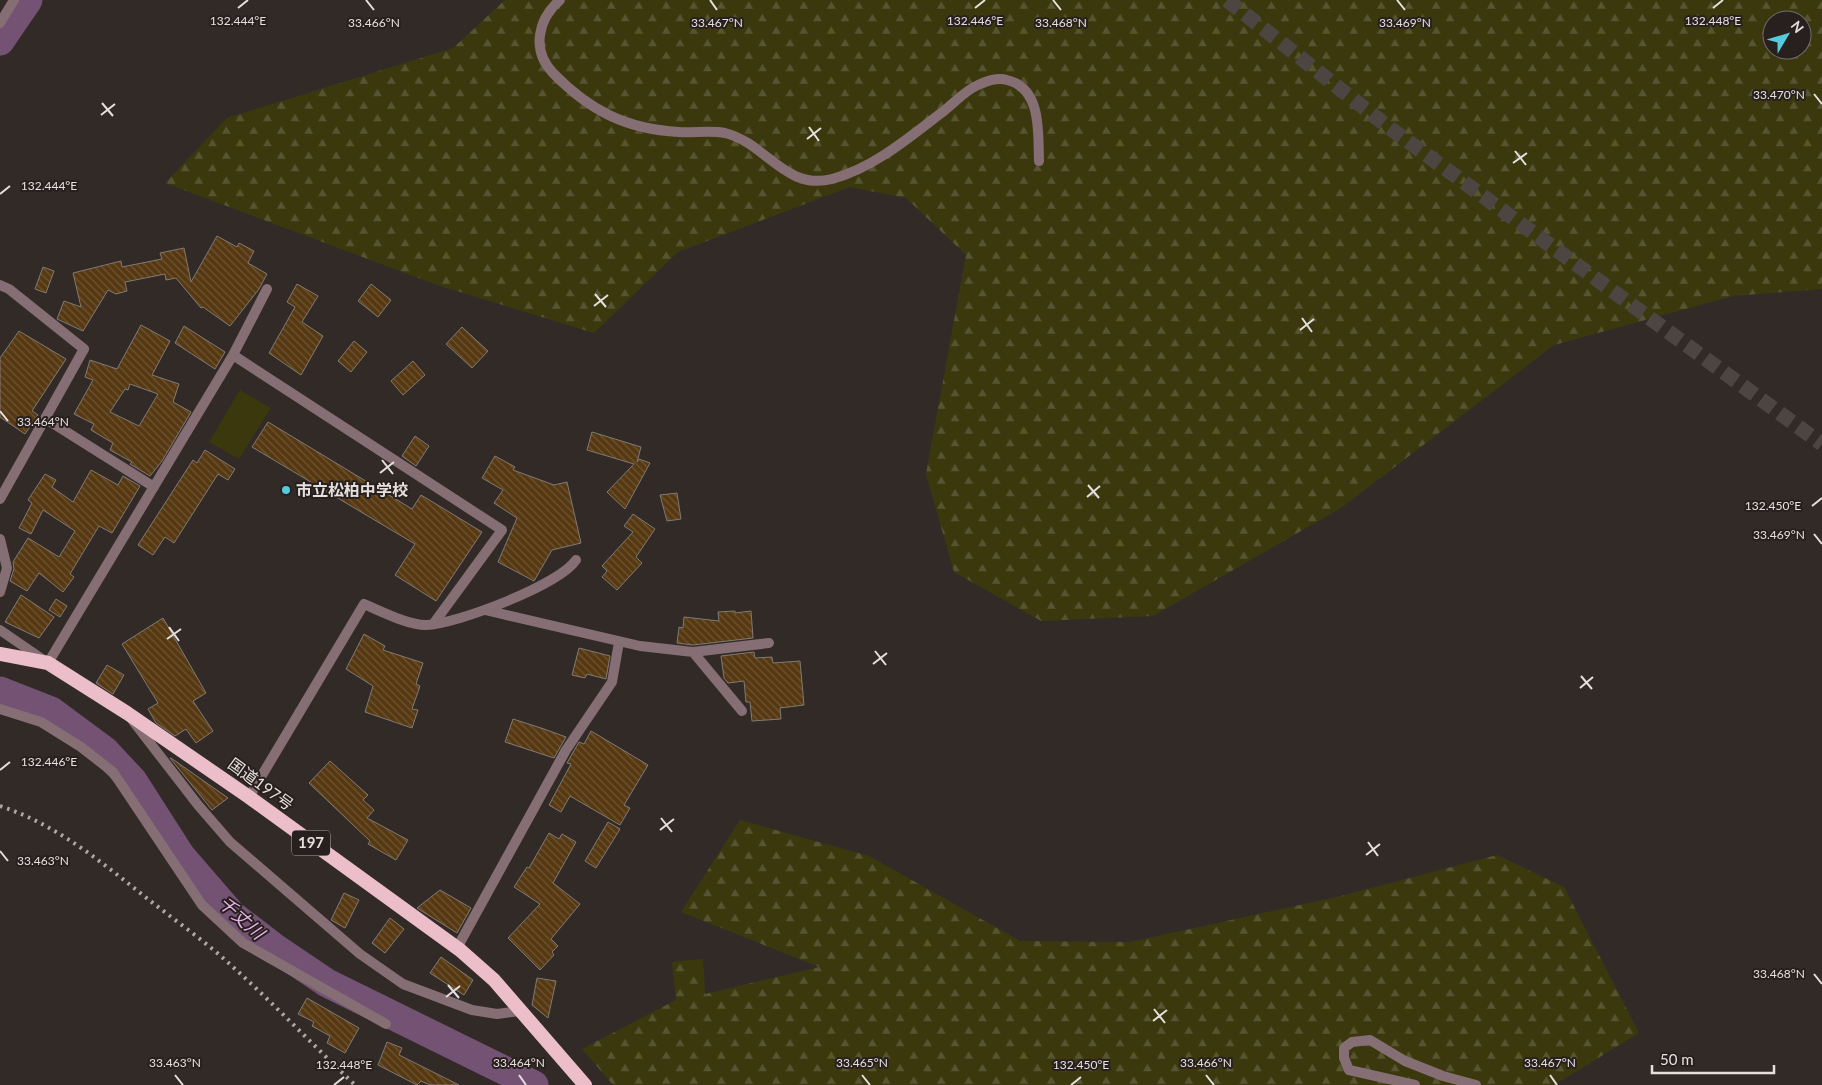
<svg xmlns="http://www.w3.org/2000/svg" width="1822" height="1085" viewBox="0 0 1822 1085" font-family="Lato,'Noto Sans JP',sans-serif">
<defs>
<pattern id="forest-firs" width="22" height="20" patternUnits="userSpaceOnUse" patternTransform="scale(1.25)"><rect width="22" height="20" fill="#3b380e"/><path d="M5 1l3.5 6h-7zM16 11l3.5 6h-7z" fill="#575431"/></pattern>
<pattern id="building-back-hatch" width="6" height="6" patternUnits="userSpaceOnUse" patternTransform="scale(1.25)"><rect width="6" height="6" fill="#563912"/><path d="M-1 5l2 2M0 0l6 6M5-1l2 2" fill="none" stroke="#6e5534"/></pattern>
</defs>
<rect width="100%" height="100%" fill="#322a27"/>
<!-- forest -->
<path fill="url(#forest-firs)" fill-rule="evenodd" d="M505,0H1822V289L1733,296L1554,345L1341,508L1153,616L1041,621L954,572L926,474L966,255L906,198L850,187L678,252L594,333L440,286L165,183L227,118L453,48ZM1772,20H1802V50H1772Z
M740,820L869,856L1020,941L1130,942L1341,896L1497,855L1564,887L1639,1033L1554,1085H613L582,1049L676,1000L672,962L703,959L705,994L819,967L681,912Z"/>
<!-- pitch -->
<path fill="#3b380e" d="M240,390L271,408L239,459L209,442Z"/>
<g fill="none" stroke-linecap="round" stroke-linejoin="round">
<!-- river -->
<path stroke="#735274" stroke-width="29" d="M0,41L28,0
M0,691L51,711L105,751L133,781L181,856L232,915L275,948L327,983L534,1085"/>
</g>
<!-- building -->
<path fill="url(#building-back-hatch)" stroke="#817a74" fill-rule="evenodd" d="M217,236L237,247L239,243L254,251L248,263L267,274L259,289L230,326L203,307L201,308L176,278L166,280L165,274L125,282L127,291L116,294L108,290L83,331L57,319L64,301L81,307L73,273L121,261L122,267L162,259L160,253L184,248L191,282Z
M43,267L54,271L46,293L35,289Z
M297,284L318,296L302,322L323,336L301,375L269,353L295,307L287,302Z
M371,284L391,300L378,317L358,301Z
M141,325L170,341L152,375L179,384L173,402L191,412L162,461L150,476L130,464L132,462L110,450L113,443L91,430L94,424L74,414L93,380L85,377L90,360L117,369ZM130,384L158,394L139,426L110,412L125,389L128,390Z
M184,326L225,352L215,369L175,343Z
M462,327L488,351L472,368L446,344Z
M19,331L66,359L32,411L38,415L25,434L0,417V358Z
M354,341L367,352L351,372L338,361Z
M413,361L425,375L403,395L391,381Z
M268,422L412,509L421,495L482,532L436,601L395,575L415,544L252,447Z
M592,432L641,447L637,462L639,459L650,463L625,509L607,492L634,464L587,450Z
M415,436L429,446L416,466L402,456Z
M205,450L235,469L228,480L218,474L174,543L165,537L153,555L138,545L193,460L197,463Z
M495,456L515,467L513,470L554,485L567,482L581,543L552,550L534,581L498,562L517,518L494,503L503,490L482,478Z
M91,470L118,485L123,476L140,486L112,533L99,526L70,574L74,577L63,592L39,573L27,591L10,581L14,569L13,562L28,538L59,557L75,531L43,510L31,534L19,528L32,503L28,500L45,474L56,480L52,487L73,502Z
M677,493L681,519L667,521L660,495Z
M633,514L655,529L636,557L642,563L617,590L602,577L607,571L602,566L633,532L624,526Z
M21,595L54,617L39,638L5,622Z
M56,599L67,606L60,617L49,610Z
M735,611V613L751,611L753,638L693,645L677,643L679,627L683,628L684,617L719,621L718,612Z
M163,618L206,693L193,701L213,731L196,743L186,729L175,736L156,723L148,709L158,703L122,644Z
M364,634L385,646L383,650L423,663L416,684L420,686L412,709L418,710L412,728L365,712L373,686L346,669Z
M579,648L610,656L606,679L587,674L585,678L572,675Z
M754,652L755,658L772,657L773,663L800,661L804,705L780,708L781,719L752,721L750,702H746L744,681L728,683L724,678L721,656Z
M107,665L124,675L113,694L96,683Z
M513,719L544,729L566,737L554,758L505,742Z
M591,731L648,765L624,805L630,808L620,825L570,796L561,812L549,805L571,764L567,763L572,754L579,742L584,744Z
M170,758H171L228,798L212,810Z
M330,761L368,795L363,800L374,810L367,818L408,840L396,860L368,844L370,841L309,783Z
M608,822L620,829L596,868L585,861Z
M549,833L559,839L562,834L576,842L553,883L580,904L551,939L558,946L552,952L554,955L540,970L508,938L540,904L514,887L527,867L529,868Z
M440,890L471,908L457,933L417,908Z
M344,893L359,900L345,928L331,920Z
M390,918L404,929L385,953L372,943Z
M441,957L473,980L464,995L430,973Z
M537,978L556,981L548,1018L532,1005Z
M307,998L359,1028L345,1053L327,1043L330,1036L312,1026L314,1022L298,1014Z
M387,1042L402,1048L399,1055L459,1085H430L421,1081L417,1085L378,1065Z"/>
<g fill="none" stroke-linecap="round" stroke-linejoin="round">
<!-- motorway-tunnel -->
<path stroke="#4d4542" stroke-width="15" stroke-dasharray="15 8" stroke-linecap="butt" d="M1227,0L1387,126L1822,444"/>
<!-- minor -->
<path stroke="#856e74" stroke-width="10" d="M560,0C538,19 531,50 553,73C590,111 626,129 679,132C694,133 711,130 725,133C766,143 785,191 832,179C874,168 911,136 945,110C955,102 966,90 978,85C987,81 997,77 1007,80C1042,88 1038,133 1039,161
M0,23L14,0
M0,285L9,289L84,349L0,499
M233,355L502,530L434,623
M46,419L154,487
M0,539L7,568L0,592
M485,610L640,646L693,652L742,711
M0,630L48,663L233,355L267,289
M693,652L769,643
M0,709L41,722L81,747L113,772L202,905L243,943L386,1024
M133,721L198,805L230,842L360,954L403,984L472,1010L497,1014L520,1011
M249,797L364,604C380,611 408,625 426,625C457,624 559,585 576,560
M457,948L566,750L612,682L619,642
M1415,1085L1349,1070L1344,1058V1048L1352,1042L1370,1040L1405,1061L1443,1076L1476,1085"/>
<!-- trunk -->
<path stroke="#ecbeca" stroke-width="14" d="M0,654L48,663L127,713L249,797L460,950L494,980L585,1085"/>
<!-- rail -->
<path stroke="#aea8a6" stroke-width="4" stroke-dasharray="2.5 5" stroke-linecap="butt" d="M0,806C55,824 99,860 144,896C173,919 205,941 233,967C275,1005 314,1046 355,1085"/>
</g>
<!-- ticks -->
<path fill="none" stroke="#e5e0de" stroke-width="2" d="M366,0L374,10M710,0L717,10M1053,0L1061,10M1397,0L1405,10M238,8L248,0M975,8L985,0M1713,8L1723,0M1814,94L1822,104M102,103L113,116M101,115L115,104M809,127L819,141M807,139L821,128M1515,151L1526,165M1513,163L1527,153M0,194L10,186M595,294L606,307M594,306L608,295M1302,318L1312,332M1300,330L1314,319M0,411L8,421M382,460L393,474M380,473L394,462M1088,485L1099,498M1087,497L1100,486M1812,506L1822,498M1814,534L1822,544M169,627L179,641M167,639L181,629M875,651L886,665M873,664L887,653M1581,676L1592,689M1580,688L1593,677M0,770L10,762M661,818L672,832M660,830L674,819M1368,842L1378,856M0,851L8,861M1366,855L1380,844M1814,974L1822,984M448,985L459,998M446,997L460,986M1154,1009L1165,1023M1153,1021L1167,1010M175,1075L183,1085M519,1075L526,1085M862,1075L870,1085M1206,1075L1214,1085M1550,1075L1557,1085M334,1085L344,1077M1071,1085L1081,1077"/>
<!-- markers -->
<circle fill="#54cadd" stroke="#28201e" stroke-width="2" cx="286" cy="490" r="5"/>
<g text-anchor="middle" stroke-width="4" stroke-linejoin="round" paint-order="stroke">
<!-- shield labels -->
<rect fill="#28201e" stroke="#aca6a4" stroke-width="1" x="292" y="830.5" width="38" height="25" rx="4"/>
<g font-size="15" font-weight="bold" fill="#e5e0de">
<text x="311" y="848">197</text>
</g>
<!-- poi labels -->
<g font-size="16" font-weight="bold" fill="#e5e0de" stroke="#28201e" text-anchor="start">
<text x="296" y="496">市立松柏中学校</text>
</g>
<!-- street labels -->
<g font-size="16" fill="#e5e0de" stroke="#28201e">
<text transform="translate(261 784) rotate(36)" y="6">国道197号</text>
</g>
<!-- water labels -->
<g font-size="18" font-style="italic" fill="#e8b1e9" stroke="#28201e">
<text transform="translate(241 918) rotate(42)" y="6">千丈川</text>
</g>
</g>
<g font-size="12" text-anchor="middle" fill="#e5e0de" stroke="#28201e" stroke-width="4" stroke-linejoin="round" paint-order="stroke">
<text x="238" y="25">132.444°E</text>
<text x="975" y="25">132.446°E</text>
<text x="1713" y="25">132.448°E</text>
<text x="374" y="27">33.466°N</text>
<text x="717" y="27">33.467°N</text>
<text x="1061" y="27">33.468°N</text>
<text x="1405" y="27">33.469°N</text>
<text x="1779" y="99">33.470°N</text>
<text x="49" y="190">132.444°E</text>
<text x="43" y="426">33.464°N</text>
<text x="1773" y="510">132.450°E</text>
<text x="1779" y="539">33.469°N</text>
<text x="49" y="766">132.446°E</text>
<text x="43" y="865">33.463°N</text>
<text x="1779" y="978">33.468°N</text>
<text x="175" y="1067">33.463°N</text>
<text x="519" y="1067">33.464°N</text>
<text x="862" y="1067">33.465°N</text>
<text x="1206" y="1067">33.466°N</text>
<text x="1550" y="1067">33.467°N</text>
<text x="344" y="1069">132.448°E</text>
<text x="1081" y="1069">132.450°E</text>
</g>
<!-- north arrow -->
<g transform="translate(1787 35) rotate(52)"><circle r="24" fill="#28201e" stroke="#746d6b"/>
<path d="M0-4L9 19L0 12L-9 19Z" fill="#54cadd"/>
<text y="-8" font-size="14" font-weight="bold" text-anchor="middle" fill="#e5e0de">N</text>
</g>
<!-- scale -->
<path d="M1652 1065v8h122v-8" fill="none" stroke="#e5e0de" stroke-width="2.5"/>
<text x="1660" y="1065" font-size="15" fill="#e5e0de" stroke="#28201e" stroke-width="4" paint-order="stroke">50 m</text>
</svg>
